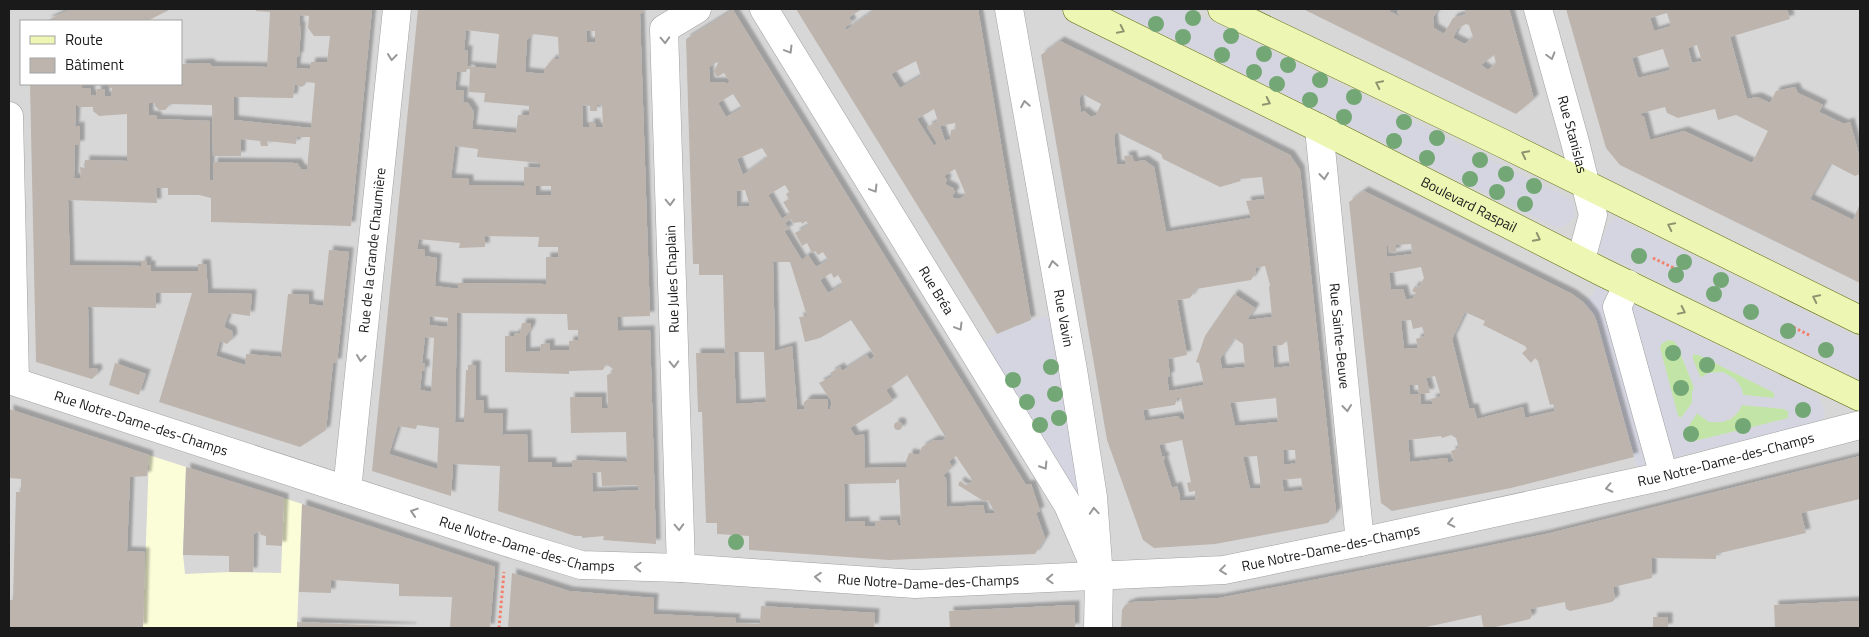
<svg xmlns="http://www.w3.org/2000/svg" width="1869" height="637" viewBox="0 0 1869 637" font-family="'Titillium Web',sans-serif">
<defs>
<filter id="shadow"><feDropShadow dx="4.5" dy="-4.5" stdDeviation="1" flood-color="#0004"/></filter>
</defs>
<rect width="100%" height="100%" fill="#ece8e0"/>
<!-- residential -->
<path fill="#d8d7d7" fill-rule="evenodd" d="M9,9H1860V628H9ZM21,21H181V84H21Z"/>
<!-- education -->
<path fill="#fbfdd8" d="M149,455L186,467L183,555L185,574L229,572L281,573L284,498L302,504L297,628H143Z"/>
<!-- grass -->
<path fill="#c2e5a7" d="M1668,340L1674,341L1677,345L1694,387L1692,394V403L1681,418L1678,416L1660,348L1662,343Z
M1693,354L1699,355L1773,392L1775,396L1773,398L1743,395L1739,383L1701,378L1693,360Z
M1742,405L1784,409L1788,411V418L1785,419L1691,442L1685,440L1684,433L1697,413L1703,418L1730,420L1739,411Z"/>
<!-- plaza -->
<path fill="#d5d5e1" fill-rule="evenodd" d="M1112,9H1186L1569,198L1574,203L1575,216L1567,225L1562,227H1555Z
M1616,218L1860,339V380L1599,252L1598,248L1609,223Z
M1597,286L1811,391L1818,396L1824,408L1825,414L1821,423L1708,449L1637,468L1597,323L1594,315L1584,303L1592,295ZM1668,340L1674,341L1677,345L1694,387L1692,394V403L1681,418L1678,416L1660,348L1662,343ZM1693,354L1699,355L1773,392L1775,396L1773,398L1743,395L1742,389L1735,379L1723,372L1708,373L1700,378L1693,359ZM1742,405L1784,409L1788,411L1789,415L1788,418L1785,419L1691,442L1685,440L1684,433L1697,413L1709,422H1724L1735,415Z
M1050,316L1080,489L1075,492L982,344L997,334L1031,320Z"/>
<!-- building -->
<path fill="#bcb4ad" fill-rule="evenodd" filter="url(#shadow)" d="M71,9H171L147,21H46Z
M256,9H372L351,226L211,222V198L199,195H168V188H156L157,203L68,200L70,265L141,266V261H147V265H151V271H198V264H206L208,293L252,294L250,316L229,313L224,327L232,331L233,338L227,344L220,341L216,356L245,365L246,354L281,357L288,294L309,295V304L323,306L329,250L349,252L337,363H333L326,430L300,447L159,402L192,293H156V308L88,307L89,369L97,368L98,373L92,379L36,362L30,84H82V88H90L91,95L96,96L97,89H105V96H111L112,88H109V84H181V64L209,63L212,66L267,67L270,12L256,11ZM300,15L309,16L308,28L314,36H330L327,62H311L310,69L296,68L297,57L299,56L301,26H299ZM306,82L315,83L311,128L234,120V97L293,98L295,84L301,87L305,85ZM149,103H155V106L159,110H165L168,107L169,104L212,105L213,156H241V139L260,141L261,146H268L267,141L296,144L297,137H310L307,170L301,169L297,163L213,162V180L210,181V121L157,119V116L149,115ZM76,104L79,107H93V111L99,116L127,114V161L85,160V168L80,167L81,178H74L75,145H80V126L75,127Z
M418,9H648L640,14L650,316L617,317L618,331L650,330L656,544L603,540L604,536L582,538V536H575L498,511L500,466L453,464L451,496L372,471ZM466,30L499,34L496,69L467,66L468,50H464ZM586,31H595V42H587ZM533,34L558,37L559,59H553L544,69V74L525,72L527,40ZM467,69H470L469,92L485,93L484,102L529,106V115H518L516,133L472,129L474,112L468,103L463,102L464,91L455,90L457,72H466ZM582,105L590,106V111H597V105H602L603,127H596V123H589L590,127H583ZM455,146L478,149L477,157L540,163V168L524,167V186L469,185V179L451,178ZM536,186H551V195H536ZM485,236L539,237L538,247H558V257H546V284L458,283V289L435,286L437,258L425,256V250L417,249L419,239L460,243L459,248L485,247ZM457,313L567,314L568,330H578V340L569,341V350H550V343L541,344L540,351L526,352V336L531,328V323H522L520,333L514,334L515,336H505V372L569,374V371L603,370L606,364L613,369V372L607,375L608,408H602V397H570L571,433L626,432L627,462L572,460V467H552V462H528L527,434L502,435L503,413H484L483,400H476V365H468V370H466L464,422L455,423ZM430,316L448,318L447,327L429,325ZM425,337L434,338L431,392L420,390L422,371H425V364L422,363ZM417,425L439,428L437,469L389,454L398,426L416,429ZM601,472L602,486L638,485L639,490L593,492L592,473Z
M796,9H862L849,17L852,23L845,27L846,30L876,9H978L1031,320L997,334ZM916,61L921,76L900,88L891,74ZM934,109L938,121L927,127L937,143L934,146L917,119ZM955,123L956,129L951,130L950,139L945,141L940,126ZM955,169L966,195L959,199L954,198L952,196L955,192L953,188L945,184L947,180L944,176Z
M1303,9H1390L1389,11L1400,17L1397,12L1400,9L1404,10V9H1438L1433,18L1434,28L1444,34L1453,18L1466,14L1465,9H1509L1534,99L1516,114ZM1466,24L1469,25L1473,37L1465,44L1453,38L1458,28ZM1494,55L1496,63L1488,70L1481,65Z
M1566,9H1787L1790,19L1730,37L1747,99L1757,97L1770,103L1776,91L1795,87L1798,93L1823,105L1819,112L1844,124L1850,122L1860,158V174L1855,176L1830,163L1810,199L1853,220L1860,204V283L1620,165L1606,148ZM1667,13L1671,26L1654,31L1650,18ZM1697,45L1702,61L1692,63L1688,48ZM1663,49L1670,70L1638,78L1632,58ZM1665,107L1667,113L1678,118L1715,109L1718,120L1736,115L1768,131L1752,163L1684,131L1650,140L1644,117L1639,114Z
M733,10L1026,485L1031,484L1040,511L1036,513L1045,538L1035,554L889,560L751,550H749V536L717,534V523H706L702,412H698L696,353H725L723,275H699V264H693L686,39ZM717,62L718,63L714,71L717,77L724,73L730,82L726,84L725,82H710L709,67ZM733,94L742,108L726,117L718,103ZM762,148L768,157L743,175L737,159ZM785,185L789,192L786,194L789,199L783,202L790,213L782,219L768,195ZM745,190L750,206L737,207V191ZM791,219L793,223L801,222L802,224L806,221L809,225L795,233L800,242L802,246L807,243L812,253L815,251L818,255L823,252L828,260L816,267L808,255L802,260L784,231L789,229L785,223ZM773,262H790L807,316L799,317L805,342L820,338L851,320L875,356L870,360L867,355L842,371L840,367L830,373L833,376L819,383L832,402L830,409H828V399H808L804,402V409L797,410L792,346L775,351ZM831,273L834,278L838,275L843,284L828,293L820,280ZM734,352H764L766,402L736,404ZM907,375L946,438L941,441L934,440L922,447L919,455L909,453L906,461L907,467L865,468L864,434L855,436L850,428L893,401L886,390ZM956,456L973,481L966,485L960,481L958,485L985,502L988,500L995,513L985,514L983,505L947,507L946,478L943,476L952,467L949,461ZM899,479L901,525H898L896,520L875,521L876,526H865V521L845,522L844,484L896,483V480Z
M1060,41L1290,155L1300,170L1336,512L1328,523L1215,544L1154,548L1143,540L1107,440L1041,55ZM1082,94L1101,104L1096,115L1091,117L1084,111L1081,113L1079,99ZM1116,132L1161,154L1163,159L1220,187L1241,181L1240,179L1262,177L1265,199L1246,201L1251,218L1166,232L1154,167L1144,160L1134,162L1132,155L1124,156L1126,164L1117,165L1114,137ZM1265,266L1270,285L1269,287L1272,317L1247,320L1255,308L1234,294L1205,336L1196,362L1199,363L1204,385L1169,391L1167,377L1170,376L1168,359L1187,355L1177,300L1190,298L1196,289L1251,280L1256,272L1255,268ZM1234,338L1243,344L1245,367L1222,369L1220,359ZM1287,341L1290,366L1274,368L1272,346L1282,345ZM1177,398H1181L1185,419H1180L1178,416L1145,421L1143,410L1175,405ZM1276,398L1278,422L1235,426L1230,403ZM1182,440L1191,482L1187,483L1189,492L1195,491V500L1180,501V496L1177,486L1172,488L1163,460H1165L1164,456H1162L1159,445ZM1283,450H1295L1296,463L1284,465ZM1257,456L1261,488L1250,489L1243,457ZM1301,478L1303,490L1284,492L1282,480Z
M1364,191L1572,294L1584,303L1594,315L1597,323L1634,457L1511,488L1392,511L1381,503L1349,202ZM1411,244L1412,254L1387,257L1386,246H1388L1389,253L1396,252V245ZM1421,267L1424,278L1419,287L1415,286L1412,291L1416,293L1413,298L1406,300L1403,289L1391,290L1389,273ZM1465,312L1485,321L1483,325L1525,346L1527,349L1522,353L1531,363L1535,358L1538,361L1550,405L1553,404L1555,411L1525,418L1523,407L1477,419L1474,408H1469L1452,339ZM1411,320L1413,329L1422,327L1425,336L1416,339L1418,348L1404,349L1401,321ZM1435,376L1441,396L1431,399L1433,404L1421,405L1420,394L1410,395L1409,385H1418L1419,394L1430,393L1426,378ZM1451,435L1456,438L1459,448L1451,451L1454,461L1448,463L1447,458L1410,462L1408,440L1441,436L1442,438Z
M115,363L146,374L139,395L109,385Z
M9,409L149,455L147,476L130,477L127,551L145,552L143,628H9V600H13L16,492H21V479L9,478Z
M894 426a4 4 0 1 1 8 0a4 4 0 1 1-8 0Z
M1860,456V499L1801,513L1806,533L1716,554V559L1652,558V578L1613,587L1615,599L1612,602L1570,611L1566,609L1565,602L1530,609L1532,615L1530,619L1491,628H1486L1483,626L1481,615L1422,628H1121L1122,610L1125,605L1133,602L1219,598L1468,550L1546,534Z
M186,467L284,498L282,546L266,545V536L261,535L259,531L254,534L253,572H229V556L183,555Z
M302,504L495,567L490,628H450L452,597L399,596V584L331,580V593L299,592Z
M512,573L569,591L654,598L653,614L736,618L735,623L760,624L761,606L875,613L874,628H508Z
M1860,601V628H1775L1774,605Z
M1075,605V628H950L949,611Z
M1653,617H1668V628H1653Z
M297,622L412,627V628H297Z"/>
<g fill="none" stroke-linecap="round" stroke-linejoin="round">
<defs>
<g id="street">
<path id="s1" d="M764,9L1068,505L1099,577"/>
<path id="s2" d="M1009,9L1073,370L1093,497L1099,577L1098,628"/>
<path id="s3" d="M1538,9L1575,142L1593,215L1581,260"/>
<path d="M9,116L15,381"/>
<path id="s4" d="M1319,128L1360,542"/>
<path d="M1628,284L1617,307L1664,476"/>
<path id="s5" d="M9,380L506,542L581,565L681,568L915,584L1224,570L1360,542L1664,476L1860,425"/>
<path id="s6" d="M347,490L397,9"/>
<path d="M681,568L664,29L697,9"/>
</g>
<g id="secondary">
<path id="s7" d="M1077,9L1319,128L1604,273L1860,397"/>
<path d="M1222,9L1502,143L1860,320"/>
</g>
</defs>
<!-- street casing -->
<use href="#street" stroke="#a1a1a1" stroke-width="29"/>
<!-- secondary casing -->
<use href="#secondary" stroke="#596909" stroke-width="29"/>
<!-- path -->
<path stroke="#f3806a" stroke-width="3" stroke-dasharray="2.5 2.5" stroke-linecap="butt" d="M1653,258L1680,271
M1789,325L1811,336
M499,628L504,572"/>
<!-- street -->
<use href="#street" stroke="#fff" stroke-width="28"/>
<!-- secondary -->
<use href="#secondary" stroke="#eef6b4" stroke-width="28"/>
</g>
<!-- trees -->
<g fill="#73a775">
<circle cx="1193" cy="18" r="8"/>
<circle cx="1156" cy="24" r="8"/>
<circle cx="1231" cy="36" r="8"/>
<circle cx="1183" cy="37" r="8"/>
<circle cx="1264" cy="54" r="8"/>
<circle cx="1222" cy="55" r="8"/>
<circle cx="1288" cy="65" r="8"/>
<circle cx="1254" cy="72" r="8"/>
<circle cx="1320" cy="80" r="8"/>
<circle cx="1277" cy="84" r="8"/>
<circle cx="1354" cy="97" r="8"/>
<circle cx="1310" cy="100" r="8"/>
<circle cx="1344" cy="117" r="8"/>
<circle cx="1404" cy="122" r="8"/>
<circle cx="1437" cy="138" r="8"/>
<circle cx="1394" cy="141" r="8"/>
<circle cx="1427" cy="158" r="8"/>
<circle cx="1480" cy="160" r="8"/>
<circle cx="1506" cy="174" r="8"/>
<circle cx="1470" cy="179" r="8"/>
<circle cx="1534" cy="186" r="8"/>
<circle cx="1497" cy="192" r="8"/>
<circle cx="1525" cy="204" r="8"/>
<circle cx="1639" cy="256" r="8"/>
<circle cx="1684" cy="262" r="8"/>
<circle cx="1676" cy="275" r="8"/>
<circle cx="1721" cy="280" r="8"/>
<circle cx="1714" cy="294" r="8"/>
<circle cx="1751" cy="312" r="8"/>
<circle cx="1788" cy="331" r="8"/>
<circle cx="1826" cy="350" r="8"/>
<circle cx="1673" cy="353" r="8"/>
<circle cx="1707" cy="365" r="8"/>
<circle cx="1051" cy="367" r="8"/>
<circle cx="1013" cy="380" r="8"/>
<circle cx="1681" cy="388" r="8"/>
<circle cx="1055" cy="394" r="8"/>
<circle cx="1027" cy="402" r="8"/>
<circle cx="1803" cy="410" r="8"/>
<circle cx="1059" cy="418" r="8"/>
<circle cx="1040" cy="425" r="8"/>
<circle cx="1743" cy="426" r="8"/>
<circle cx="1691" cy="434" r="8"/>
<circle cx="736" cy="542" r="8"/>
</g>
<!-- one-way arrows -->
<defs><path id="oneway-chevron" d="M-2-3.5L2.5 0L-2 3.5" fill="none" stroke-width="1.6" stroke-linecap="round" stroke-linejoin="round" transform="scale(1.25)"/></defs>
<g stroke="#8f936f">
<use href="#oneway-chevron" transform="translate(1121 30) rotate(26)"/>
<use href="#oneway-chevron" transform="translate(1379 84) rotate(-154)"/>
<use href="#oneway-chevron" transform="translate(1267 102) rotate(26)"/>
<use href="#oneway-chevron" transform="translate(1525 154) rotate(-153)"/>
<use href="#oneway-chevron" transform="translate(1671 226) rotate(-154)"/>
<use href="#oneway-chevron" transform="translate(1537 238) rotate(27)"/>
<use href="#oneway-chevron" transform="translate(1816 298) rotate(-154)"/>
<use href="#oneway-chevron" transform="translate(1682 311) rotate(26)"/>
</g>
<g stroke="#989898">
<use href="#oneway-chevron" transform="translate(665 40) rotate(88)"/>
<use href="#oneway-chevron" transform="translate(789 50) rotate(59)"/>
<use href="#oneway-chevron" transform="translate(1551 56) rotate(74)"/>
<use href="#oneway-chevron" transform="translate(392 57) rotate(96)"/>
<use href="#oneway-chevron" transform="translate(1025 104) rotate(-100)"/>
<use href="#oneway-chevron" transform="translate(1324 176) rotate(84)"/>
<use href="#oneway-chevron" transform="translate(874 189) rotate(59)"/>
<use href="#oneway-chevron" transform="translate(670 202) rotate(88)"/>
<use href="#oneway-chevron" transform="translate(1053 264) rotate(-100)"/>
<use href="#oneway-chevron" transform="translate(959 327) rotate(59)"/>
<use href="#oneway-chevron" transform="translate(361 358) rotate(96)"/>
<use href="#oneway-chevron" transform="translate(674 364) rotate(88)"/>
<use href="#oneway-chevron" transform="translate(1347 408) rotate(84)"/>
<use href="#oneway-chevron" transform="translate(1044 466) rotate(58)"/>
<use href="#oneway-chevron" transform="translate(1609 488) rotate(168)"/>
<use href="#oneway-chevron" transform="translate(1094 511) rotate(-94)"/>
<use href="#oneway-chevron" transform="translate(414 512) rotate(-162)"/>
<use href="#oneway-chevron" transform="translate(1451 523) rotate(168)"/>
<use href="#oneway-chevron" transform="translate(679 527) rotate(88)"/>
<use href="#oneway-chevron" transform="translate(638 567) rotate(-178)"/>
<use href="#oneway-chevron" transform="translate(1223 570) rotate(173)"/>
<use href="#oneway-chevron" transform="translate(818 577) rotate(-176)"/>
<use href="#oneway-chevron" transform="translate(1050 579) rotate(178)"/>
</g>
<g text-anchor="middle" stroke-width="5" stroke-linejoin="round" paint-order="stroke">
<!-- street labels -->
<g font-size="14" fill="#1a1a1a" stroke="#fff">
<text dy="5" stroke="none"><textPath href="#s3" startOffset="130">Rue Stanislas</textPath></text>
<text dy="5" stroke="none"><textPath href="#s7" startOffset="438">Boulevard Raspail</textPath></text>
<text dy="5" stroke="none"><textPath href="#s6" startOffset="241">Rue de la Grande Chaumière</textPath></text>
<text transform="translate(672 279) rotate(-92)" y="5">Rue Jules Chaplain</text>
<text dy="5" stroke="none"><textPath href="#s1" startOffset="330">Rue Bréa</textPath></text>
<text dy="5" stroke="none"><textPath href="#s2" startOffset="314">Rue Vavin</textPath></text>
<text dy="5" stroke="none"><textPath href="#s4" startOffset="209">Rue Sainte-Beuve</textPath></text>
<text dy="5" stroke="none"><textPath href="#s5" startOffset="139">Rue Notre-Dame-des-Champs</textPath></text>
<text dy="5" stroke="none"><textPath href="#s5" startOffset="1759">Rue Notre-Dame-des-Champs</textPath></text>
<text dy="5" stroke="none"><textPath href="#s5" startOffset="544">Rue Notre-Dame-des-Champs</textPath></text>
<text dy="5" stroke="none"><textPath href="#s5" startOffset="1354">Rue Notre-Dame-des-Champs</textPath></text>
<text dy="5" stroke="none"><textPath href="#s5" startOffset="949">Rue Notre-Dame-des-Champs</textPath></text>
</g>
</g>
<!-- border -->
<rect width="1869" height="637" fill="none" stroke="#1a1a1a" stroke-width="20"/>
<!-- legend -->
<rect x="20" y="20" width="162" height="65" fill="#ffffff" stroke="#a3a3a3"/>
<rect x="30" y="36" width="25" height="8" fill="#eef6b4" stroke="#a3a3a3"/>
<text x="65" y="45" font-size="15" fill="#1a1a1a">Route</text>
<rect x="30" y="58" width="25" height="15" fill="#bcb4ad" stroke="#a3a3a3"/>
<text x="65" y="70" font-size="15" fill="#1a1a1a">Bâtiment</text>
</svg>
